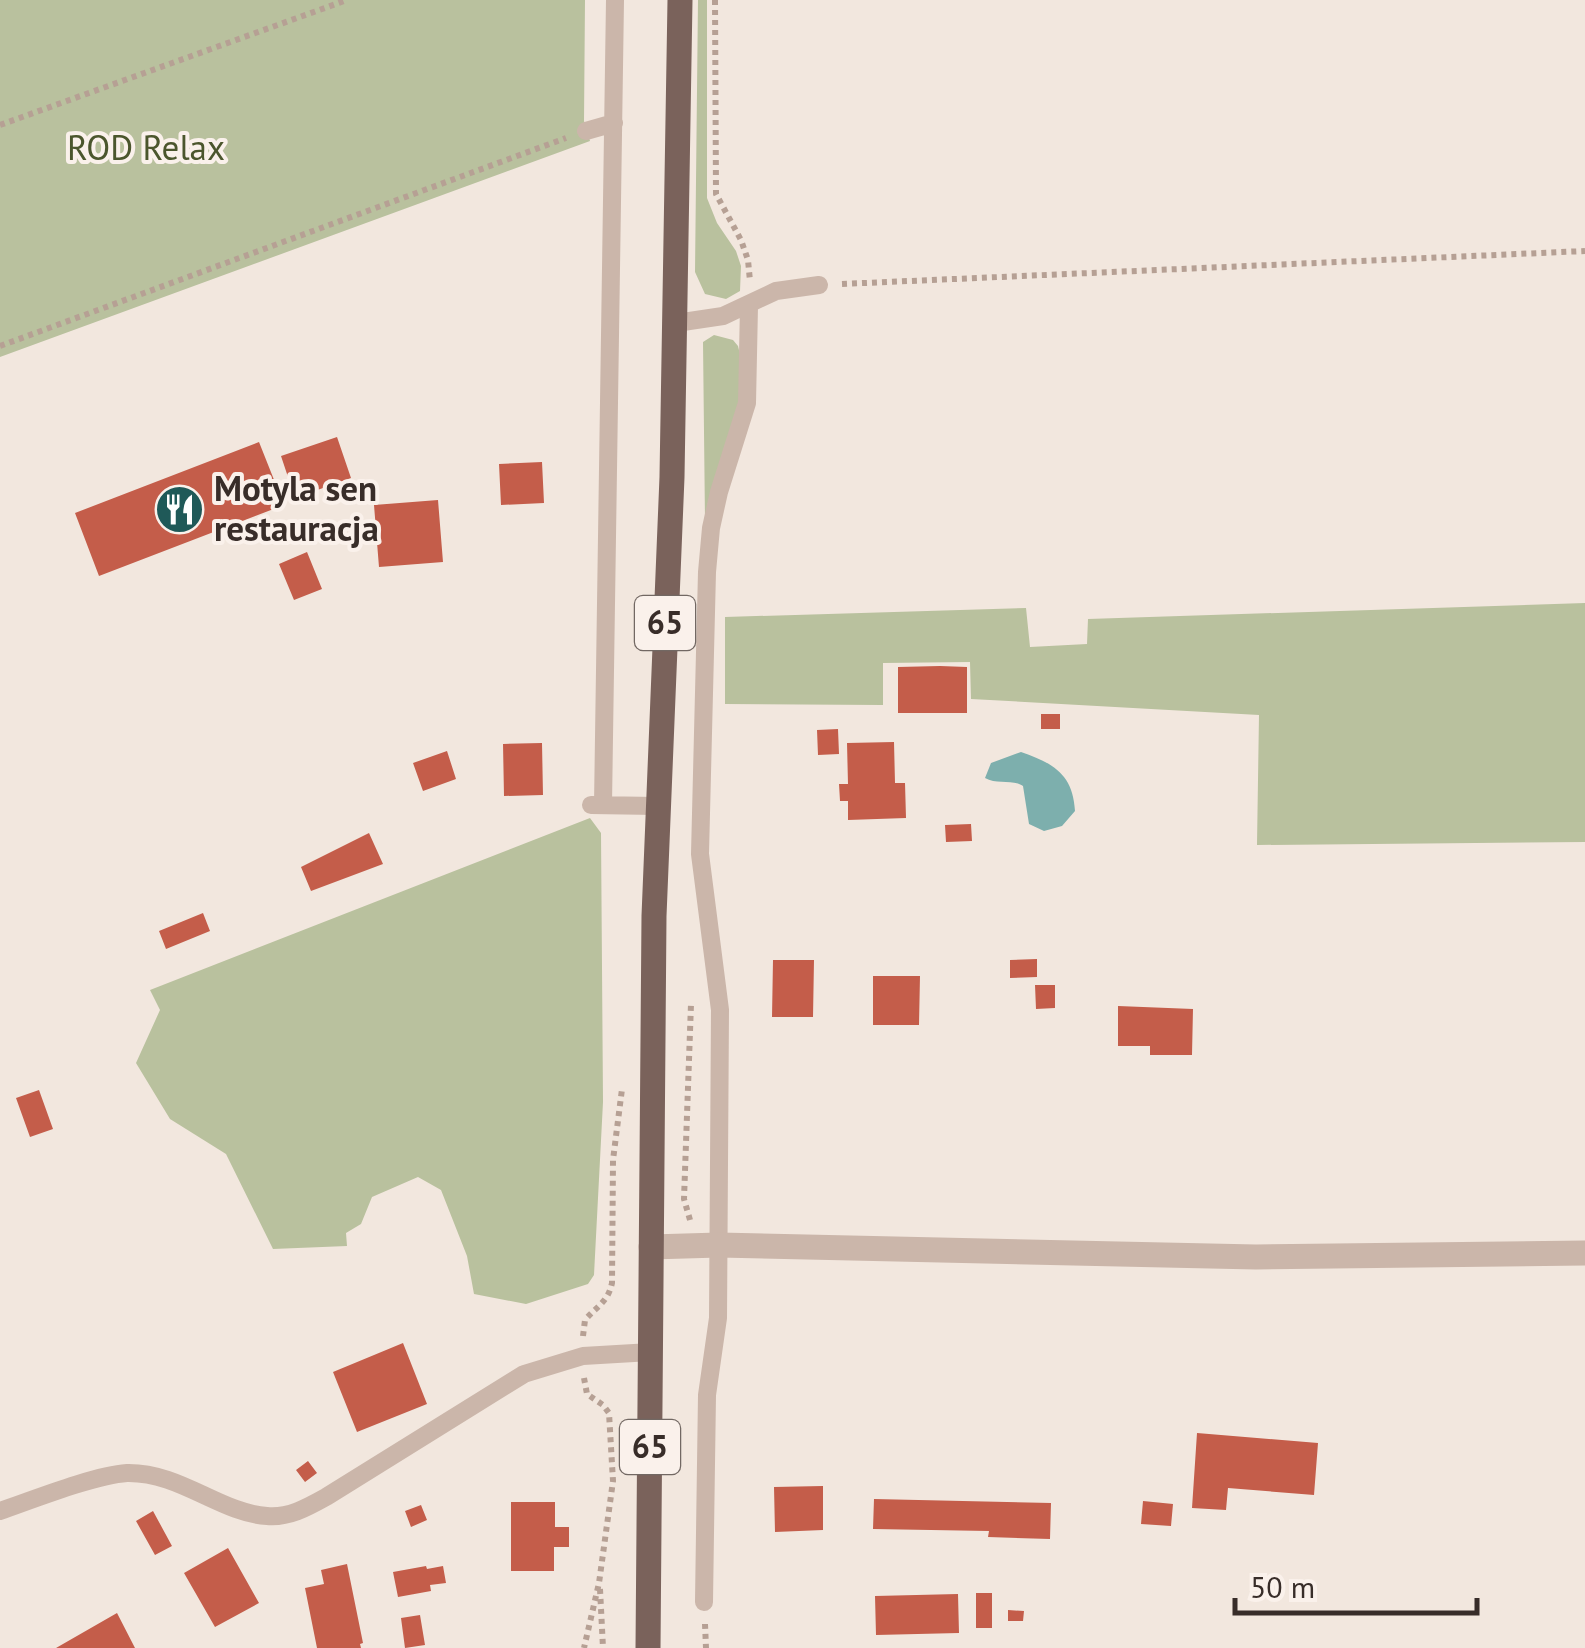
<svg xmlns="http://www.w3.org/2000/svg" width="1585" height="1648" viewBox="0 0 1585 1648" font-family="'PT Sans',sans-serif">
<rect width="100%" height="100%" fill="#f2e7de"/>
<!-- green -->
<path fill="#b9c19e" d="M0,0H585L584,121L590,141L0,357Z
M698,0H707V198L717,223L736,251L741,266L740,291L726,299L705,294L695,272Z
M714,335L733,340L738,346C754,404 712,463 705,520L703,342Z
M1585,603V842L1257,845L1259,715L971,699L970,662L883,663V705L725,704V617L1026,608L1030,647L1087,644L1088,619Z
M590,818L601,833L603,1102L594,1275L588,1284L526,1304L474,1294L467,1256L441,1190L418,1177L372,1197L361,1224L346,1233L347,1246L273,1249L226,1154L170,1119L136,1063L160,1010L150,990Z"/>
<!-- water -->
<path fill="#7dafad" d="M1021,752C1053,763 1073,774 1075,811L1062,826L1044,831L1029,824L1023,786C1013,779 997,785 985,778L991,763Z"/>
<!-- building -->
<path fill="#c45d4a" d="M337,437L351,478L295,498L281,456Z
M259,442L284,505L99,576L75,513Z
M542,462L544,503L501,505L499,464Z
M438,500L443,562L379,567L374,505Z
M307,552L322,589L294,600L279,564Z
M940,666L967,667V713H898V667Z
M1041,714H1060V729H1041Z
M838,729L839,754L818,755L817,730Z
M894,742L895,783H905L906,818L848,820V801H840L839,784H848L847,743Z
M542,743L543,795L504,796L503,744Z
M447,751L456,779L423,791L413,763Z
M971,824L972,841L946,842L945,825Z
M369,833L383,864L311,891L301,867Z
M203,913L210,931L166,949L159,931Z
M1037,959V977L1010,978V960Z
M773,960H814L813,1017H772Z
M873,976H920L919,1025H873Z
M1035,985H1055V1008L1036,1009Z
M1118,1006L1193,1009L1192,1055H1150V1046H1118Z
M39,1090L53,1129L30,1137L16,1098Z
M403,1343L427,1404L357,1432L333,1372Z
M1197,1433L1318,1443L1314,1495L1228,1488L1226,1510L1192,1508Z
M308,1461L317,1473L305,1482L296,1470Z
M823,1486V1530L775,1532L774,1487Z
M874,1499L1051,1503L1050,1539L988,1537L989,1531L873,1529Z
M1143,1501L1173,1504L1171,1526L1141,1524Z
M511,1502H555V1527H569V1547H554V1571H511Z
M421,1505L427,1520L411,1527L405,1511Z
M153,1511L172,1546L155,1555L136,1521Z
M228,1548L259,1603L215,1627L184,1573Z
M347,1564L363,1643L360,1644L361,1648H317L305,1588L324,1584L321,1570Z
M426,1566L427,1569L443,1566L446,1583L430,1585L431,1591L398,1597L393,1572Z
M976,1593H992V1628H976Z
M958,1594L959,1633L876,1635L875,1596Z
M1008,1610L1024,1611L1023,1621H1008Z
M117,1613L135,1648H56Z
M420,1615L425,1645L405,1648L401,1618Z"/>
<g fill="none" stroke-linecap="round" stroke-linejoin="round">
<!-- path -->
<path stroke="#b6a094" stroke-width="6" stroke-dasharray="5 5" stroke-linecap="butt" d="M715,0L716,194L741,240L748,260L750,281
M0,125L347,0
M842,284L1585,251
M0,346L566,138
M690,1220L684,1199L691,1004
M583,1336L585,1320C597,1306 608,1302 612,1283L613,1160L622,1089
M584,1378L587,1394L603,1405L609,1413L613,1481L599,1583L584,1648
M600,1589L603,1648
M705,1624L706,1648"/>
<!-- lane -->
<path stroke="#cbb6aa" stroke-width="18" d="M586,131L614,123
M676,323L723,316L776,291L819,285
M591,805L657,806
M603,805L615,0
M0,1511C32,1500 95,1475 127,1473C180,1472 220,1513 267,1516C289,1518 308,1507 326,1497L524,1374L583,1356L651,1352
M704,1602L707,1395L718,1318L720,1010L700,854L707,572L711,528L719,492L747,403L749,306"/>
<!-- street -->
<path stroke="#cbb6aa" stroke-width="25" d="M651,1247L719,1245L1256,1257L1585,1253"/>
<!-- primary -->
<path stroke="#7a625b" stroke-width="25" d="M648,1648L654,916L672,477L680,0"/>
</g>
<!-- icons -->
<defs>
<symbol id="restaurant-disc" viewBox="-11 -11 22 22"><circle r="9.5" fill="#1f5958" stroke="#faf1eb"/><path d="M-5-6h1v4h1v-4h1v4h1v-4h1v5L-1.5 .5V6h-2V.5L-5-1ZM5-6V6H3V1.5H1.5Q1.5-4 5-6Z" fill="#fff"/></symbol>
</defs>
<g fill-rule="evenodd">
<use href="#restaurant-disc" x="152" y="482" width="55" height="55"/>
</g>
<g text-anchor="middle" stroke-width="8" stroke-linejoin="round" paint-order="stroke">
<!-- shield labels -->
<g fill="#faf1eb" stroke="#726863" stroke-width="2.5">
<rect x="635" y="596" width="60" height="54" rx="8"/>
<rect x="620" y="1420" width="60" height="54" rx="8"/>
</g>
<g font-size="32" font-weight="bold" fill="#382d29">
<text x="665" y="634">65</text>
<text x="650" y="1458">65</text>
</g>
<!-- park labels -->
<g font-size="35" fill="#4b562d" stroke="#faf1eb">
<text x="146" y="160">ROD Relax</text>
</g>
<!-- poi labels -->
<g font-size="35" font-weight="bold" fill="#382d29" stroke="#faf1eb" text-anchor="start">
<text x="214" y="501">Motyla sen<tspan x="214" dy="40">restauracja</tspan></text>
</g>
</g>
<!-- scale -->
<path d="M1235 1598v15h242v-15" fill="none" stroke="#382d29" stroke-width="5"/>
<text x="1250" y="1598" font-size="30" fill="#382d29" stroke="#faf1eb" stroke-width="8" paint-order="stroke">50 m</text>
</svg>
